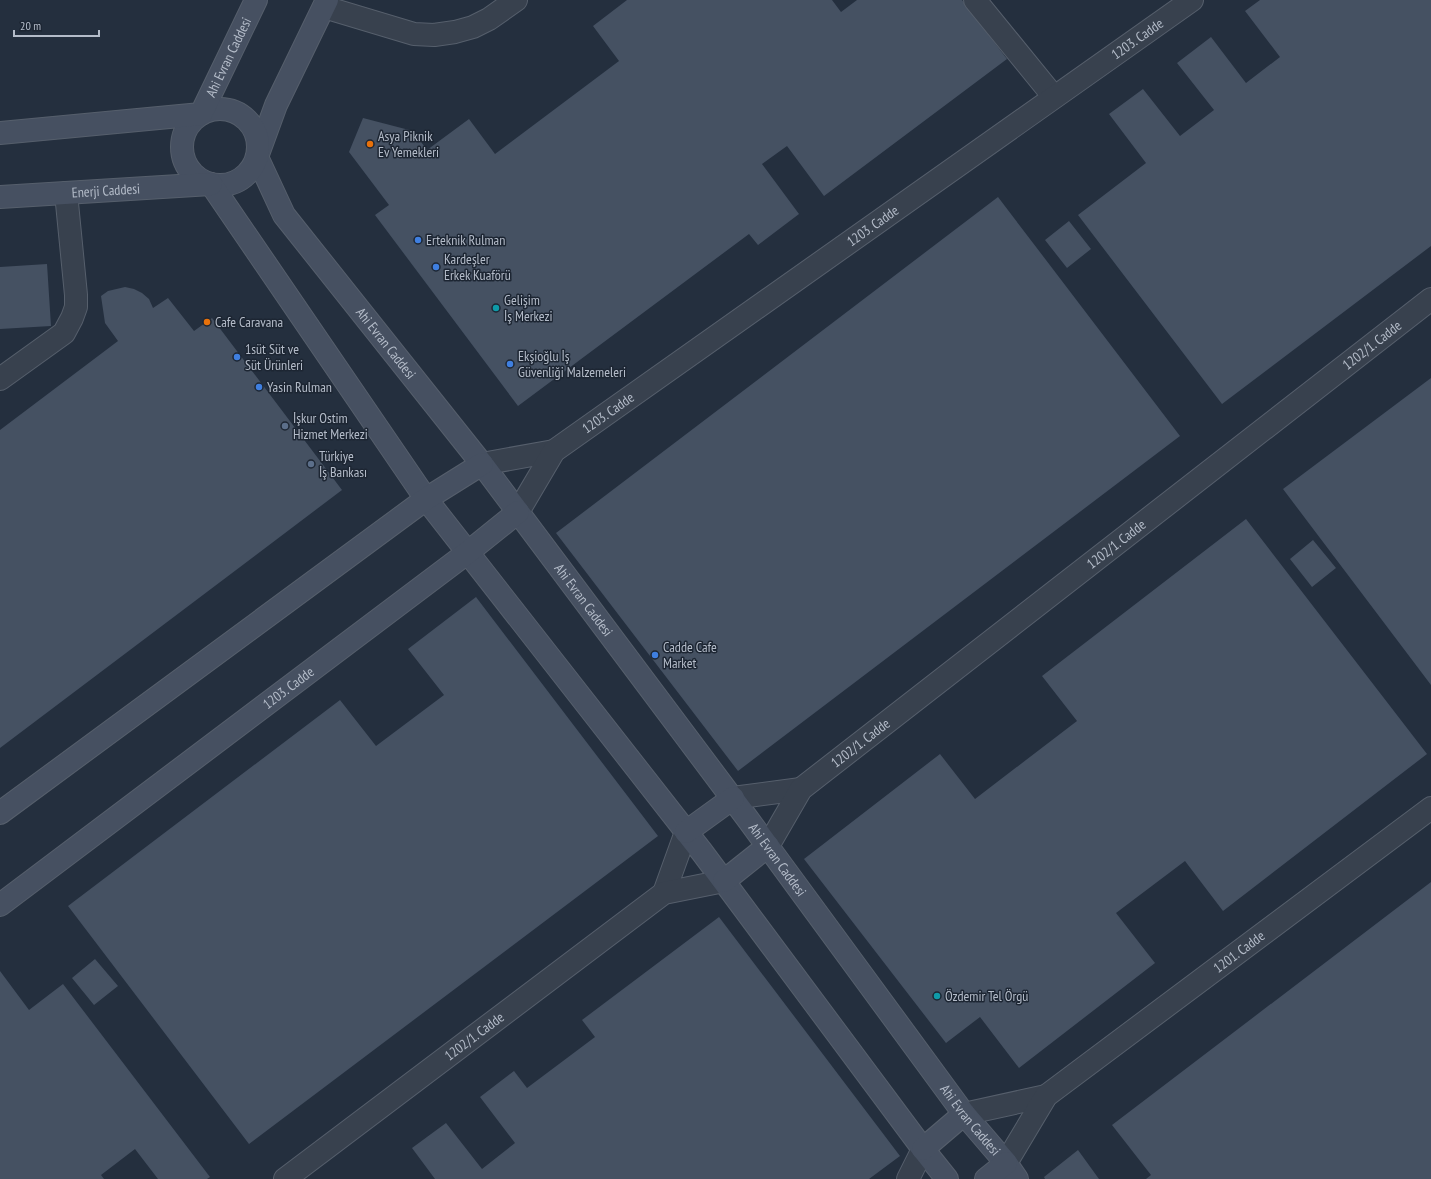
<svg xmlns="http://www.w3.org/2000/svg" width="1431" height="1179" viewBox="0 0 1431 1179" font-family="'PT Sans Narrow',sans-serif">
<rect width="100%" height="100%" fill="#242f3e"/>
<!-- building -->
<path fill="#455162" d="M627,0H832L841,12L857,0H962L1007,59L824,196L787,146L762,164L799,214L758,245L749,234L518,406L375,215L389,205L349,152L363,118L413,131L427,150L469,119L495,154L619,61L593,26Z
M1260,0H1431V246L1222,404L1078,215L1146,163L1109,114L1143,89L1180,136L1214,110L1177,63L1211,37L1246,83L1280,57L1245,11Z
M998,197L1180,436L738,771L556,533Z
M1069,221L1091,249L1067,268L1045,240Z
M47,264L51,326L0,329V267Z
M125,287L134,289L142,293L149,299L153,308L168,298L194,331L212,318L342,490L0,748V430L118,341L105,323L101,296L108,291Z
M1431,378V685L1283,489Z
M1246,519L1427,754L1223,911L1185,861L1116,913L1155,963L1019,1068L980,1017L946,1043L804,859L940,754L975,799L1077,721L1042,676Z
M1313,540L1336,568L1312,587L1290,559Z
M476,597L658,836L249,1144L68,906L340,700L376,746L444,695L408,649Z
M1431,882V1179H1146L1151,1175L1112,1125Z
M719,917L900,1156L869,1179H435L412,1148L446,1123L482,1169L515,1143L480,1097L514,1071L527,1088L595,1037L582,1020Z
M95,959L118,986L94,1005L72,978Z
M0,971L29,1010L63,984L210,1177L207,1179H158L135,1149L101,1175L104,1179H0Z
M1078,1150L1099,1179H1045L1044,1177Z"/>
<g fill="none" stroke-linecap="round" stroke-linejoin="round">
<defs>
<g id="street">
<path d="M975,0L1054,97"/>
<path d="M324,7L414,34L434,35L455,32L473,27L489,19L516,0"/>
<path d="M0,379L64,333L72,318L76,307V295L66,193"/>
<path d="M482,464L554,451"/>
<path id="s1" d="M518,512L554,451L1192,0"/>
<path d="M733,798L801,789"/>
<path id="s2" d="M768,846L801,789L1431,299"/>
<path d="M664,893L686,832"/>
<path d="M964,1114L1046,1096"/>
<path id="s3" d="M1006,1163L1046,1096L1431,808"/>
<path id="s4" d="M285,1179L664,893L724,881"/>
<path d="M908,1179L923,1149"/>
</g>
<g id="secondary">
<path id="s5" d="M327,0L276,105L257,157L284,215L482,464L747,818L964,1114L1006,1163L1017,1179"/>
<circle cx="220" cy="147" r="38"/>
<path id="s6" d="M0,133L201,114L256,0"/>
<path d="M211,184L426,499L702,852L923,1149L947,1179"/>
<path id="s7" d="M0,197L211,184"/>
<path d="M0,813L426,499L482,464"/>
<path d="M686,832L733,798"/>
<path d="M724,881L768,846"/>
<path id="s8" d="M0,905L467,553L518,512"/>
<path d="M923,1149L964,1114"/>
<path d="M986,1179L1006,1163"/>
</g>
</defs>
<!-- street casing -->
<use href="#street" stroke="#565f6c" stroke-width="24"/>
<!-- secondary casing -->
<use href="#secondary" stroke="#565f6c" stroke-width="24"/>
<!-- street -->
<use href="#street" stroke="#38414e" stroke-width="22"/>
<!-- secondary -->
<use href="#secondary" stroke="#465061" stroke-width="22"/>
</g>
<!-- markers -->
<g fill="#e8710a" stroke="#1d2633" stroke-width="1.5">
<circle cx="370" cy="144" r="4"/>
<circle cx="207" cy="322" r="4"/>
</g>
<g fill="#3f7fe0" stroke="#1d2633" stroke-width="1.5">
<circle cx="418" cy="240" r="4"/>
<circle cx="436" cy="267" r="4"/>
<circle cx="237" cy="357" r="4"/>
<circle cx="510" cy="364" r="4"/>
<circle cx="259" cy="387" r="4"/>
<circle cx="655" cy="655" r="4"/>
</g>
<g fill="#0f9aa8" stroke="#1d2633" stroke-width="1.5">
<circle cx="496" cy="308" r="4"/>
<circle cx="937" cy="996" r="4"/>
</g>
<g fill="#5c6f8a" stroke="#1d2633" stroke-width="1.5">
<circle cx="285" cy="426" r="4"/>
<circle cx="311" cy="464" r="4"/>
</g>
<g text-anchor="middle" stroke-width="3" stroke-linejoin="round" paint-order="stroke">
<!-- street labels -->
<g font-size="14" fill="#b4bcc9" stroke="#1d2633">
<text dy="5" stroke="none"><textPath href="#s1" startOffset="785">1203. Cadde</textPath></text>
<text dy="5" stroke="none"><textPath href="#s6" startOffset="265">Ahi Evran Caddesi</textPath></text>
<text dy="5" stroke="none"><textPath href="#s7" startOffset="106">Enerji Caddesi</textPath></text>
<text dy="5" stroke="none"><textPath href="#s1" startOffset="461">1203. Cadde</textPath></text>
<text dy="5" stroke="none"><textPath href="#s5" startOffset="400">Ahi Evran Caddesi</textPath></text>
<text dy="5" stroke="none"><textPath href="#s2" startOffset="789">1202/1. Cadde</textPath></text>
<text dy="5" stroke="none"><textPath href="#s1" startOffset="137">1203. Cadde</textPath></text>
<text dy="5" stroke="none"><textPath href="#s2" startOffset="465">1202/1. Cadde</textPath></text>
<text dy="5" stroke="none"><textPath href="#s5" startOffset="724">Ahi Evran Caddesi</textPath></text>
<text dy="5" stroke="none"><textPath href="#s8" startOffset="361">1203. Cadde</textPath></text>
<text dy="5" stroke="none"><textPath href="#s2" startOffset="141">1202/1. Cadde</textPath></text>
<text dy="5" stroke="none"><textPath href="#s5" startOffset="1048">Ahi Evran Caddesi</textPath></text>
<text dy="5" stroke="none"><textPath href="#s3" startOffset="319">1201. Cadde</textPath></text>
<text dy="5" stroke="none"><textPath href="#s4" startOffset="237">1202/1. Cadde</textPath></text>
<text dy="5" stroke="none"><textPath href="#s5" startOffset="1372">Ahi Evran Caddesi</textPath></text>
</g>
<!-- poi labels -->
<g font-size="14" fill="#b4bcc9" stroke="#1d2633" text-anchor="start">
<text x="378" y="141">Asya Piknik<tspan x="378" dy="16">Ev Yemekleri</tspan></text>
<text x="426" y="245">Erteknik Rulman</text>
<text x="444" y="264">Kardeşler<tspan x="444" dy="16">Erkek Kuaförü</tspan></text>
<text x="504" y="305">Gelişim<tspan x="504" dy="16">İş Merkezi</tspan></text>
<text x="215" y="327">Cafe Caravana</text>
<text x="245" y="354">1süt Süt ve<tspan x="245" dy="16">Süt Ürünleri</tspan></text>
<text x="518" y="361">Ekşioğlu İş<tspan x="518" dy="16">Güvenliği Malzemeleri</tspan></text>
<text x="267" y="392">Yasin Rulman</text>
<text x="293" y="423">İşkur Ostim<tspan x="293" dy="16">Hizmet Merkezi</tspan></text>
<text x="319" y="461">Türkiye<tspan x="319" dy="16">İş Bankası</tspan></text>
<text x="663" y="652">Cadde Cafe<tspan x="663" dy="16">Market</tspan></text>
<text x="945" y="1001">Özdemir Tel Örgü</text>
</g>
</g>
<!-- scale -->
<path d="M14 30v6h85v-6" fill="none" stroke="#b4bcc9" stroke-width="2"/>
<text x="20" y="30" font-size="12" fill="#b4bcc9" stroke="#1d2633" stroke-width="3" paint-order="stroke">20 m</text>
</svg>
